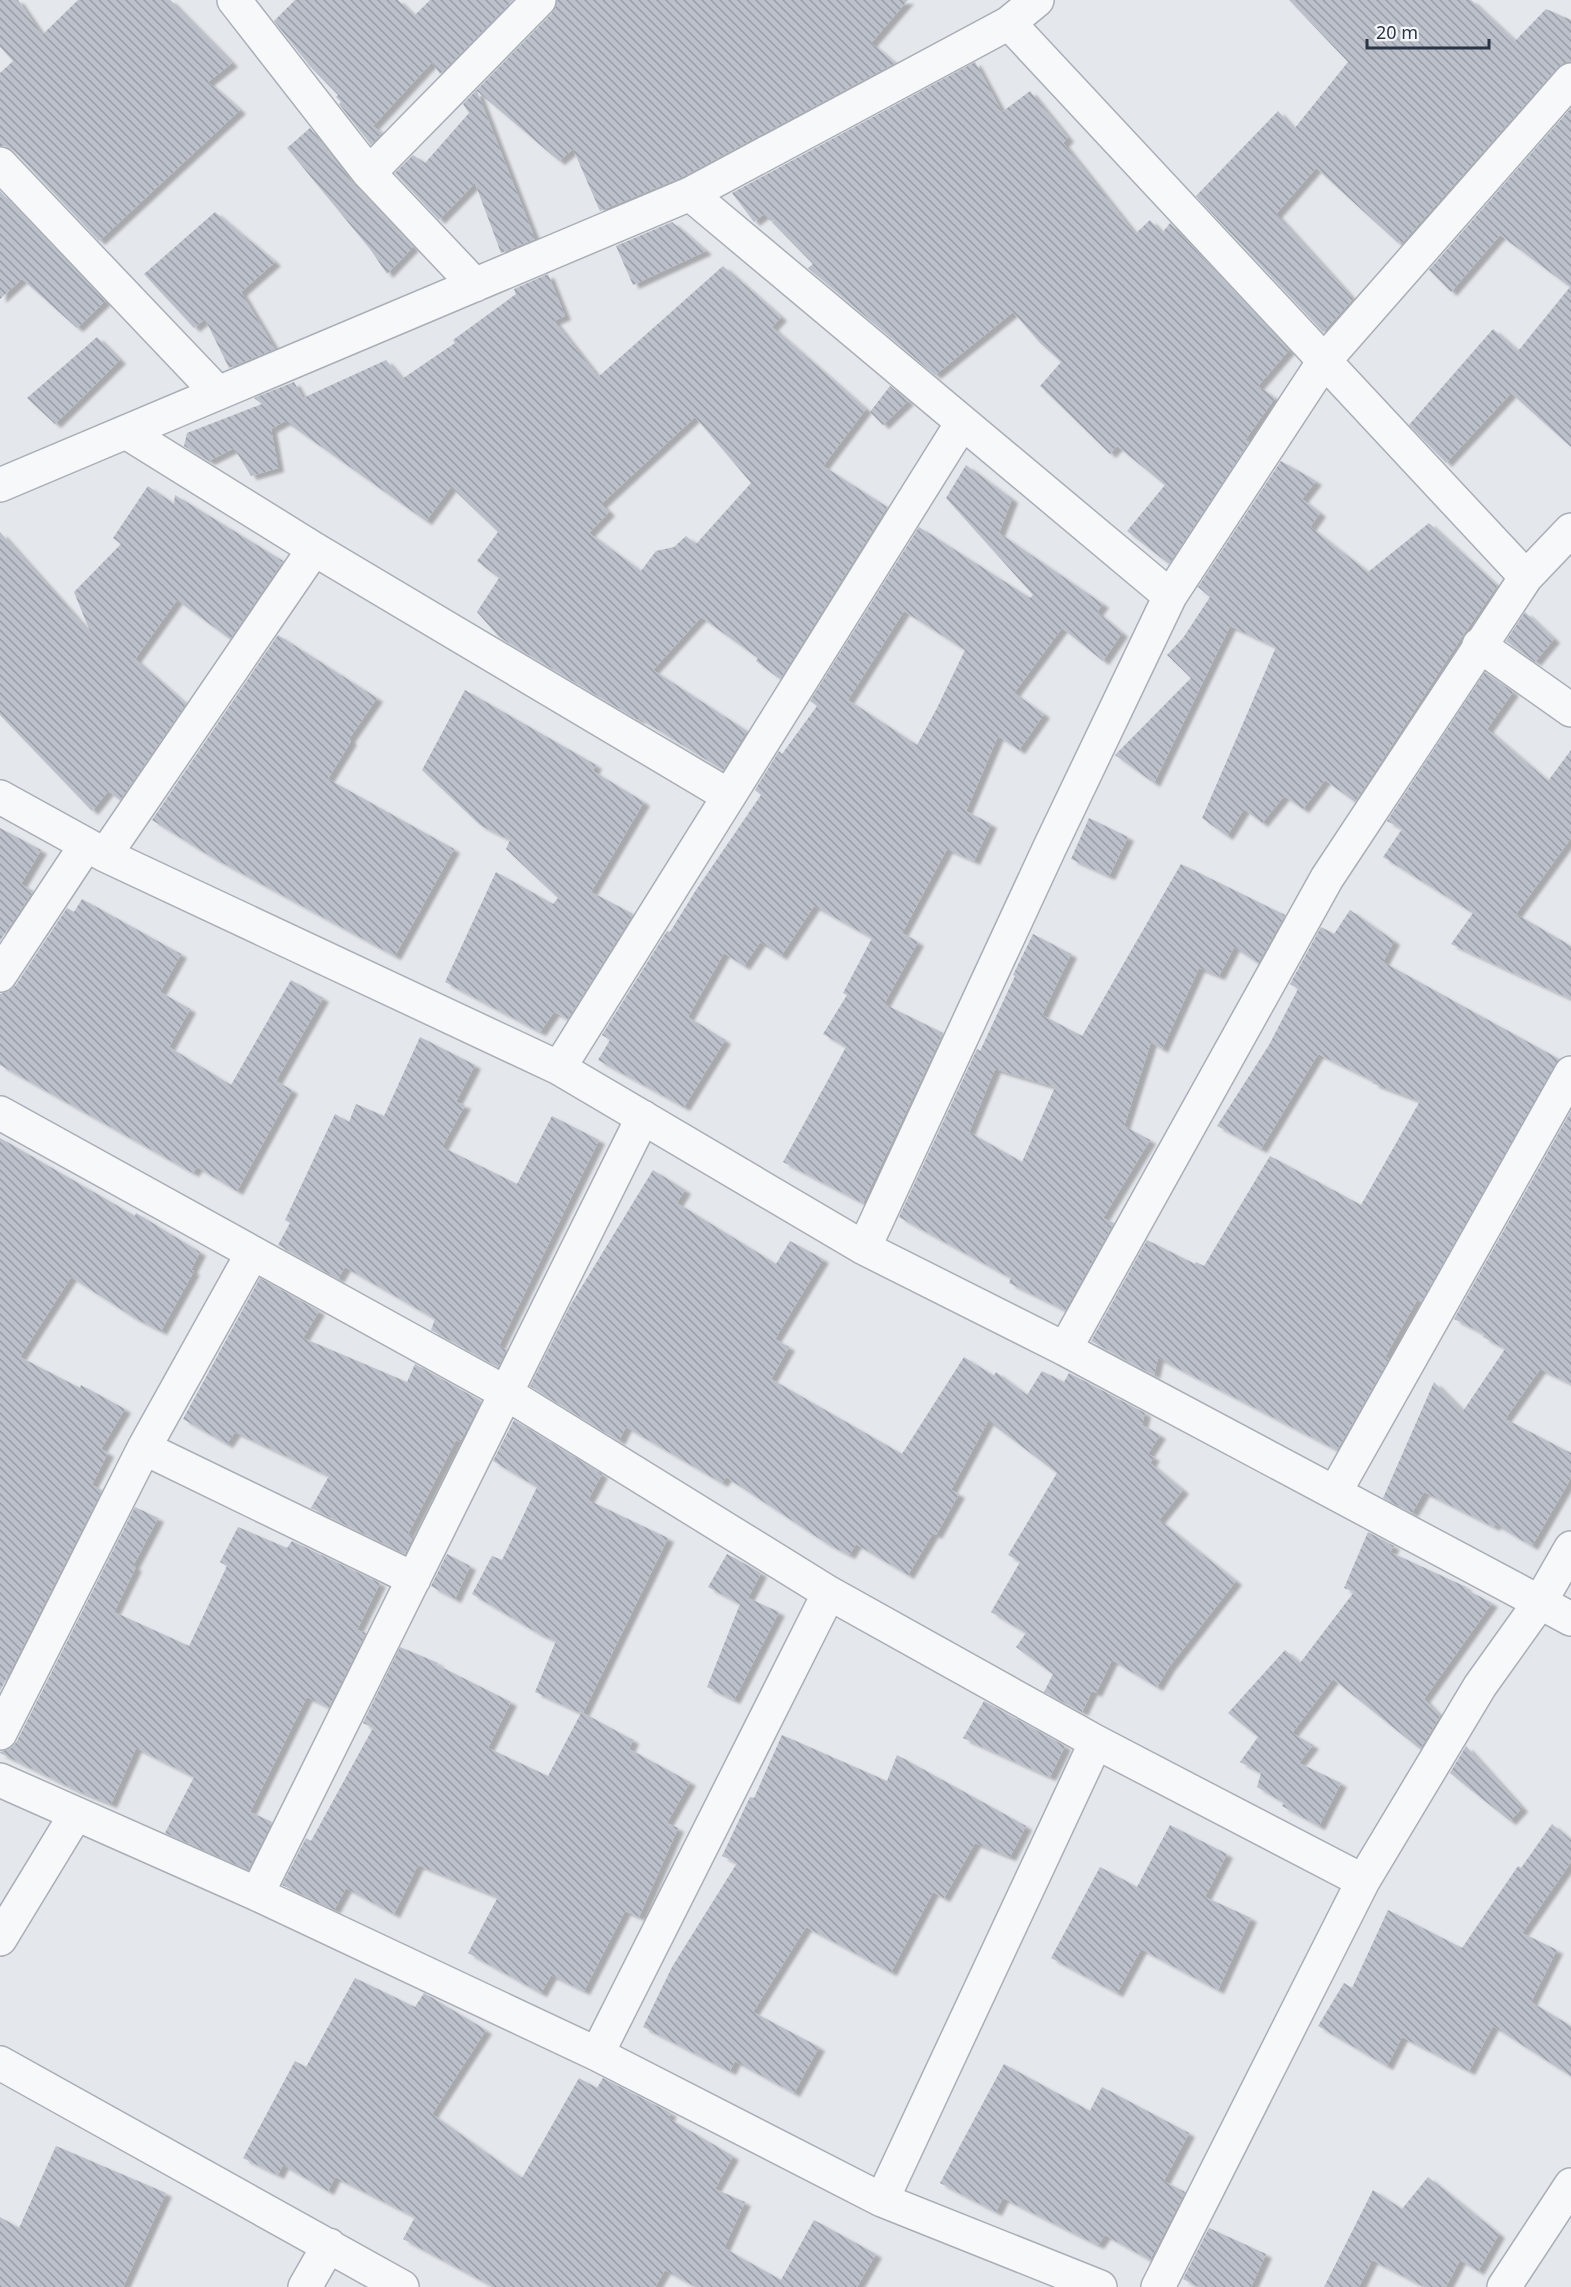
<svg xmlns="http://www.w3.org/2000/svg" width="1571" height="2287" viewBox="0 0 1571 2287" font-family="'Noto Sans',sans-serif">
<defs>
<pattern id="building-back-hatch" width="6" height="6" patternUnits="userSpaceOnUse" patternTransform="scale(1.5)"><rect width="6" height="6" fill="#bbc0ca"/><path d="M-1 5l2 2M0 0l6 6M5-1l2 2" fill="none" stroke="#989da6"/></pattern>
<filter id="shadow"><feDropShadow dx="6" dy="4" stdDeviation="1.5" flood-color="#0004"/></filter>
</defs>
<rect width="100%" height="100%" fill="#e4e7ec"/>
<!-- building -->
<path fill="url(#building-back-hatch)" fill-rule="evenodd" filter="url(#shadow)" d="M0,0H18L42,35L78,0H170L232,63L208,82L240,110L99,241L14,151L6,146H0V73L13,61L0,47Z
M295,0H398L414,16L430,0H513L440,74L432,62L373,126L382,133L371,145L339,104L341,102L336,97L338,95L309,65L274,21Z
M557,0H908L871,43L895,63L682,177L600,211L573,149L559,161L477,91L535,239L501,253L475,183L439,220L395,173L413,155L425,163L469,113L463,104L552,13Z
M1289,0H1471L1515,41L1546,9L1571,20V62H1564L1557,68L1402,243L1400,241L1398,243L1316,168L1276,214L1353,299L1323,332L1196,196L1278,111L1294,129L1348,62Z
M975,62L1002,112L1030,91L1068,138L1063,143L1135,234L1150,220L1162,233L1170,223L1289,350L1258,386L1275,398L1245,440L1249,442L1169,564L1127,531L1165,485L1117,446L1110,454L1040,386L1061,362L1040,343L1013,312L935,375L808,268L813,264L772,222L775,220L771,221L764,214L754,222L732,193Z
M1571,108V447L1511,393L1446,463L1409,425L1493,329L1518,351L1570,287L1500,235L1451,292L1429,270Z
M310,128L355,186L413,247L387,274L370,249L287,148Z
M0,191L105,301L77,328L22,279L0,299Z
M215,212L275,262L241,292L275,349L229,368L205,319L194,328L144,274Z
M672,222L706,251L633,285L616,246Z
M723,266L781,317L772,327L866,409L823,466L887,507L780,679L756,661L758,658L701,617L653,670L747,731L723,770L639,718L638,720L499,637L477,612L499,578L477,561L498,532L451,487L426,521L285,421L271,429L278,468L251,476L234,448L209,461L184,446L187,433L262,404L254,398L294,382L303,398L386,360L402,379L455,343L453,340L516,294L514,289L548,274L565,316L554,321L598,377ZM695,417L751,483L696,544L686,536L674,547L656,551L641,571L589,533L609,512L601,504Z
M97,337L120,360L55,424L27,398Z
M890,386L908,401L883,425L870,412Z
M1281,461L1316,481L1302,499L1320,513L1310,527L1368,572L1429,523L1497,586L1463,635L1355,802L1325,780L1303,809L1284,796L1262,823L1244,809L1227,836L1202,818L1276,647L1230,626L1154,783L1115,755L1191,678L1167,655L1183,638L1210,597L1198,587Z
M966,465L1012,499L999,533L1103,604L1097,612L1122,633L1103,661L1062,628L1014,693L1044,714L1019,750L998,736L966,811L991,824L974,861L947,849L902,933L918,942L884,1004L943,1033L863,1203L783,1162L846,1047L823,1034L847,995L843,993L872,938L814,906L781,956L760,942L744,966L724,953L688,1017L725,1040L684,1107L598,1060L610,1040L602,1035L667,931L670,932L696,890L761,795L755,790L779,751L782,754L817,706L810,701L919,527L1030,598L1033,595L946,498ZM904,611L965,650L937,708L917,745L848,700Z
M148,486L174,504L175,495L283,561L230,639L177,600L135,659L186,704L120,800L108,791L92,811L0,715V532L91,634L74,592L121,544L113,538Z
M1525,612L1554,639L1535,662L1506,641Z
M278,635L377,698L349,739L351,741L328,779L454,849L395,956L210,856L152,820Z
M1485,672L1513,692L1487,729L1548,781L1571,750V838L1516,914L1571,946V999L1451,944L1473,913L1383,857L1402,829L1387,821Z
M465,690L596,765L593,771L644,802L591,892L633,914L568,1019L554,1012L540,1032L445,982L496,872L553,904L558,898L506,849L510,840L480,825L422,770Z
M1089,818L1128,837L1109,876L1071,859Z
M0,828L41,850L21,884L33,891L0,941Z
M1181,864L1285,915L1258,963L1234,947L1219,976L1199,968L1162,1049L1151,1042L1124,1126L1150,1140L1103,1218L1114,1223L1065,1310L1009,1283L1011,1278L899,1217L977,1049L980,1051L1015,976L1013,975L1033,934L1071,954L1042,1015L1082,1036ZM995,1069L1055,1087L1022,1162L969,1132Z
M82,899L181,954L160,992L190,1009L169,1047L231,1085L291,980L323,998L276,1081L292,1090L237,1191L197,1167L193,1173L0,1065V994L9,991L16,985L67,908L74,912Z
M1350,910L1394,941L1383,962L1559,1059L1421,1302L1417,1300L1385,1357L1389,1359L1337,1450L1158,1358L1154,1375L1091,1341L1147,1240L1195,1264L1196,1262L1204,1266L1270,1156L1361,1205L1420,1101L1372,1083L1374,1081L1318,1054L1261,1149L1217,1126L1269,1045L1298,989L1290,984L1321,927L1334,934Z
M420,1037L475,1065L456,1102L465,1105L442,1147L517,1184L552,1116L599,1140L499,1346L506,1350L498,1367L431,1330L435,1319L345,1267L338,1279L278,1245L290,1223L285,1220L335,1114L349,1122L356,1104L384,1116Z
M1571,1111V1384L1540,1369L1505,1419L1571,1453V1478L1532,1546L1495,1524L1494,1527L1424,1492L1412,1513L1383,1498L1434,1382L1463,1411L1505,1349L1483,1337L1484,1334L1454,1319Z
M0,1138L135,1216L136,1213L200,1252L191,1270L194,1271L161,1331L133,1317L71,1277L20,1357L80,1388L81,1385L125,1409L101,1449L108,1453L92,1485L102,1490L0,1691Z
M653,1170L685,1190L677,1203L776,1264L790,1241L823,1259L775,1339L789,1347L771,1379L902,1454L964,1357L994,1376L996,1372L1027,1395L1042,1371L1064,1382L1069,1373L1145,1413L1142,1425L1160,1435L1148,1454L1154,1457L1150,1463L1183,1490L1159,1520L1236,1581L1169,1667L1157,1687L1112,1660L1096,1693L1092,1691L1082,1712L1044,1692L1053,1674L1016,1647L1026,1633L991,1612L1020,1562L1008,1555L1057,1473L988,1421L951,1490L959,1494L936,1535L933,1533L908,1575L856,1544L849,1555L826,1543L726,1477L722,1483L626,1427L619,1441L530,1386L570,1306Z
M260,1278L319,1311L303,1338L407,1382L415,1364L481,1401L460,1442L456,1440L408,1534L413,1537L405,1554L311,1508L329,1476L235,1432L227,1444L183,1419Z
M514,1420L602,1474L588,1500L668,1538L583,1713L633,1740L629,1749L690,1782L667,1823L678,1828L639,1917L625,1911L584,1991L551,1975L541,1993L468,1953L498,1897L418,1865L394,1914L346,1888L334,1910L282,1885L306,1838L311,1841L373,1728L363,1723L400,1647L438,1663L437,1665L511,1702L488,1748L548,1776L581,1713L535,1692L556,1641L536,1632L472,1594L492,1556L502,1560L537,1487L493,1461Z
M135,1507L158,1518L133,1566L136,1567L114,1612L189,1646L227,1566L220,1562L238,1527L287,1548L292,1541L380,1583L357,1630L366,1633L329,1707L307,1697L250,1812L272,1822L248,1870L165,1833L194,1777L136,1748L111,1804L76,1790L0,1753V1752L11,1748L17,1741Z
M1368,1532L1394,1546L1390,1552L1466,1587L1465,1589L1492,1603L1424,1699L1440,1716L1420,1749L1333,1679L1292,1733L1313,1745L1299,1763L1341,1783L1319,1826L1282,1806L1284,1803L1257,1787L1261,1773L1240,1762L1258,1737L1228,1713L1285,1650L1300,1663L1354,1592L1344,1588Z
M447,1554L470,1566L455,1599L431,1586Z
M727,1554L761,1573L748,1598L779,1612L734,1700L707,1687L740,1604L708,1587Z
M984,1701L1065,1746L1050,1777L963,1738Z
M782,1735L887,1781L897,1755L1026,1826L1010,1857L975,1843L944,1898L933,1892L891,1972L806,1927L753,2012L819,2047L794,2093L735,2061L730,2071L643,2027L672,1967L737,1863L722,1856L750,1797L754,1798Z
M1466,1746L1522,1808L1510,1821L1450,1773Z
M1552,1824L1571,1840V1862L1522,1933L1557,1950L1531,2002L1571,2026V2076L1493,2026L1469,2071L1402,2037L1387,2066L1318,2026L1344,1983L1352,1988L1388,1910L1462,1948L1518,1866L1521,1868Z
M1170,1825L1227,1854L1205,1897L1251,1918L1218,1990L1141,1949L1117,1993L1051,1958L1100,1867L1137,1887Z
M355,1978L415,2007L424,1993L486,2030L432,2114L522,2178L579,2078L597,2088L603,2078L671,2113L668,2118L733,2156L715,2189L745,2202L724,2248L781,2280L814,2220L876,2254L857,2287H696L665,2270L655,2287H494L403,2239L415,2217L335,2177L328,2191L283,2165L278,2175L243,2158L295,2061L306,2067Z
M1004,2064L1090,2111L1102,2087L1189,2133L1164,2181L1185,2192L1150,2260L1105,2235L1098,2245L1003,2198L996,2212L940,2183Z
M56,2146L166,2193L123,2287H0V2217L19,2228Z
M1428,2177L1499,2234L1478,2271L1460,2260L1446,2287H1425L1372,2260L1359,2287H1324L1373,2190L1402,2209Z
M1209,2228L1266,2254L1251,2287H1199L1183,2279Z"/>
<g fill="none" stroke-linecap="round" stroke-linejoin="round">
<defs>
<path id="street" d="M234,0L369,173L475,285
M1009,23L1526,577
M0,164L218,393
M369,173L539,0
M690,194L1170,596
M126,432L314,549L729,796
M0,485L690,194L1009,23L1037,0
M1479,645L1571,710
M0,797L105,855L559,1068L864,1248L1065,1349L1571,1619
M105,855L314,549
M0,975L86,845
M559,1068L962,423
M0,1113L506,1393L829,1593L1096,1742L1363,1881
M864,1248L1049,849L1170,596L1324,361L1571,80
M1065,1349L1327,878L1526,577L1571,530
M144,1448L414,1579
M1335,1492L1571,1073
M0,1733L144,1448L252,1254
M0,1780L257,1894L597,2054L882,2200L1100,2287
M257,1894L643,1117
M0,1939L76,1814
M597,2054L829,1593
M0,2063L402,2287
M882,2200L1096,1742
M305,2287L329,2245
M1158,2287L1363,1881L1480,1686L1540,1602L1571,1548
M1504,2287L1571,2185"/>
</defs>
<!-- street casing -->
<use href="#street" stroke="#a9aeb7" stroke-width="36"/>
<!-- street -->
<use href="#street" stroke="#f7f8fa" stroke-width="33"/>
</g>
<!-- scale -->
<path d="M1367 39v9h122v-9" fill="none" stroke="#2b3445" stroke-width="3"/>
<text x="1376" y="39" font-size="18" fill="#2b3445" stroke="#f4f6f9" stroke-width="4.5" paint-order="stroke">20 m</text>
</svg>
